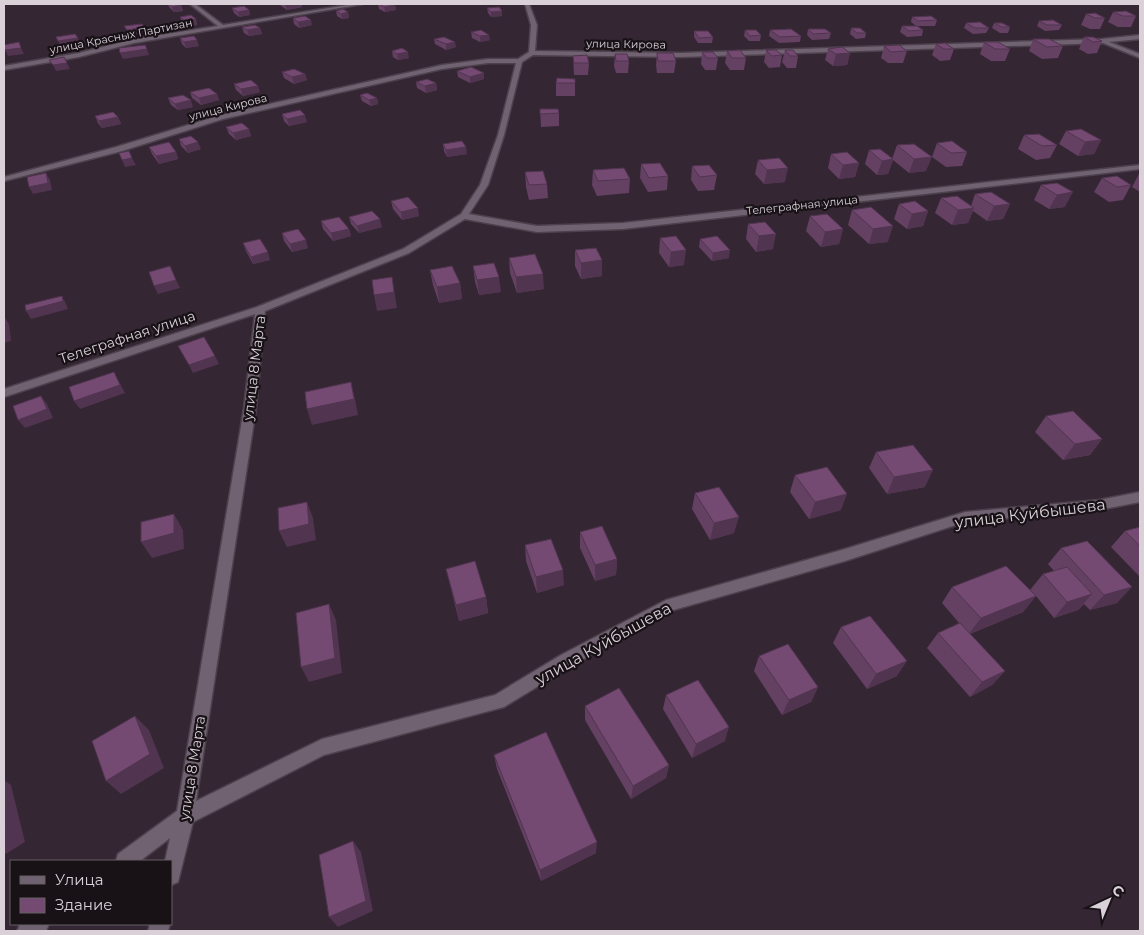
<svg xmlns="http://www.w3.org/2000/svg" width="1144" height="935" viewBox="0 0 1144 935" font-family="Montserrat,sans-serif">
<rect width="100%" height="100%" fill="#342633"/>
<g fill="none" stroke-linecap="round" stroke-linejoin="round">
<defs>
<path id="street" d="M190,4H195L223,25L354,4H363L134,43L79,57L4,70V66L79,53L134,39L218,26Z
M525,4H529L537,25L535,51L681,53L1102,39L1140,35V39L1109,42L1140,54V58L1103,43L681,57L533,55L522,62L504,135L488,185L469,214L537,226L623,223L1140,165V169L623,229L537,232L465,219L409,253L265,311L256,408L196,801L322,739L495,695L561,655L666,600L845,549L965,512L1099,500L1140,492V502L1099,510L965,522L845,561L670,611L573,665L504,707L324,755L193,822L178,882L171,885V861H165L170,838L140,861H116L118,854L177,811L244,408L255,314L4,397V389L257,307L403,249L461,214L480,185L498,135L516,63H488L442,69L223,119L122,151L4,181V177L116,147L221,115L442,65L488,59H518L529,52L531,25Z
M20,924H49L46,931H17Z
M150,924H170L168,931H148Z"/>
</defs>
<!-- street casing -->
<use href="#street" stroke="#4c414c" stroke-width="3"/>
<!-- street -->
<use href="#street" fill="#716271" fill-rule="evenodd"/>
</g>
<!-- wall -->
<path fill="#644063" d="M168,4H180L181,5L183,11L174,12L169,7Z
M280,4H302V7L287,10L280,5Z
M378,4L395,5L396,10L385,12L379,9Z
M232,8L249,10L250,15L239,17L234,13Z
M487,8L502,11V16L491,17L488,13Z
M336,11L348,12L349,18L342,19L337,16Z
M1113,12L1136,16L1131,27H1118L1108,22Z
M1086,14L1105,18L1100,29H1090L1081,25Z
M180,17L196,19L197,25L186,27L182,23Z
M912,17L937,20L935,26H917L923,30L922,36L907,37L900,32L902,26H916L911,22Z
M293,18L312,25L299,28L294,24Z
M1039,21L1062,25L1059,30L1045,31L1037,26Z
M966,23L989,28L986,33L973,34L964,28Z
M994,23L1010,27L1008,33H1000L992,28Z
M242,27L260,28L262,34L249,36L244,33Z
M851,28L866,33L865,38L856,39L850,34Z
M808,29L831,33L829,39L812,40L807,35Z
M745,30L761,35L760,41H749L744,36Z
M770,30L801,36L800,42L779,43L769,36Z
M694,31L713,37L712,43H698L694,37Z
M471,32L490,40L480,42L472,38Z
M1084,37L1102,41L1097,53L1088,54L1079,49Z
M180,38L199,46L186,48L182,44Z
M434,39L456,47L446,50L435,44Z
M1033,39L1063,46L1058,58L1042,59L1029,51Z
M984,42L1010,49L1005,61H991L980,54Z
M936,44L954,49L950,60L940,61L932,55Z
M884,46L907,51L903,63H888L881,58Z
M828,49L850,53L847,65L833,66L825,60Z
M766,50L782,55L780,67L769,68L764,62Z
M785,50L798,56L796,68H787L782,62Z
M392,51L409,58L398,60L393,57Z
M727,51L746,58L744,70H730L725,63Z
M702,52L718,58L716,70H705L701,64Z
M657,53L676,61L674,73H657L656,65Z
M615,54L629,61L628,73H616L614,66Z
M573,56L589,63L588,75H574Z
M457,71L484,73V79L470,83L458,77Z
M282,72L305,74L307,80L294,84L284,78Z
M575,79V96H556V83Z
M416,82L436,83L437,90L426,93L417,88Z
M234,84L260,92L243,96L236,90Z
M190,92L217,94L219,100L201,105L192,98Z
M360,95L377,98L378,104L371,106L362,101Z
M168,98L193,107L178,110L171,105Z
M540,109L559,113V126L541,127Z
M282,114L307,122L289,126L284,121Z
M95,116L118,117L121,124L102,128L98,123Z
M226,127L249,129L251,136L236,140L229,134Z
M1066,131L1101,140L1094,154L1078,156L1059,144Z
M1024,135L1057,145L1050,158L1036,160L1018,149Z
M179,139L201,149L188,153L181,146Z
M937,143L967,152L962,166L946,167L932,157Z
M443,144L467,154L447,157L444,151Z
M914,144L926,171L909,173L893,160L888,174L877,175L865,164L869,150L892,159L897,145Z
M149,147L176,152L178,159L159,164L152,154Z
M831,154L859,163L855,177L839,179L828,168Z
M758,160L785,182L764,184L755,174Z
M641,164L668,176L667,190L648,192L640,178Z
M692,166L717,175L714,190L698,191L691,180Z
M593,170L630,179L629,193L597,196L592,185Z
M525,172L547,184L548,198L529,200L526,187Z
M1140,172V192L1132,187Z
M1102,178L1131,185L1123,200L1109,202L1094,192Z
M1057,183L1065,207L1049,209L1034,200L1041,185Z
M975,194L1010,204L1003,219L987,221L973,211L968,223L952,225L935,213L941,198L971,206Z
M391,201L419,216L402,220L393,209Z
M899,204L928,211L923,226L907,229L894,219Z
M852,210L888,242L869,244L848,225Z
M810,216L843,229L839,244L821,247L806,231Z
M349,217L382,227L359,233L351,224Z
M321,221L349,229L351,236L333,241L323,229Z
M748,224L773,249L756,252L746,239Z
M282,233L308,248L292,252L284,241Z
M660,238L684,265L669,267L659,253Z
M700,239L729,258L712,261L699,247Z
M243,243L270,260L253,264L246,251Z
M575,250L602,260V276L581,279L575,266Z
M509,258L544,289L517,293L510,273Z
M473,266L501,292L479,295L475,282Z
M430,270L460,283L462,299L439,303L433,285Z
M1046,416L1102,439L1090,455L1063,460L1035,432Z
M876,452L925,487L887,494L869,468Z
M795,475L841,510L809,519L790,492Z
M695,493L734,533L710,540L692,509Z
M1140,527V577L1111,547L1125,531Z
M580,532L617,559L616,575L595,581L580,548Z
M525,545L564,585L537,593L526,561Z
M1061,548L1117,603L1090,610L1084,604L1078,610L1054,618L1036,596L1023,612L970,634L1005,671L992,685L970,697L927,648L938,633L959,623L942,603L952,587L1030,590L1043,574L1054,571L1048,564Z
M446,569L486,597L488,613L459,621Z
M841,627L897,676L867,689L833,643Z
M759,656L818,687L811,702L782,715L754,671Z
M666,695L725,741L692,758L663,709Z
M585,706L669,765L666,778L631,799L585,720Z
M494,755L596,853L541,881L497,769Z"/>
<!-- shaded-wall -->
<path fill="#513450" d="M285,4H302V7L287,10Z
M181,5L183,11L174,12L172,7Z
M395,5L396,10L385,12L384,7Z
M249,10L250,15L239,17L238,12Z
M502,11V16L491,17V12Z
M348,12L349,18L342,19L341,14Z
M196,19L197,25L186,27L185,21Z
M311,20L312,25L299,28L298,22Z
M144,27L147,32L129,35L127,30Z
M260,28L262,34L249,36L247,30Z
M489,35L490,40L480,42V36Z
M78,38L80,44L61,47L58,41Z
M197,40L199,46L186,48L184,42Z
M455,42L456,47L446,50V44Z
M21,48L24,54L8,56L5,50Z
M147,49L149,55L123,59L120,53Z
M408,52L409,58L398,60L397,54Z
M850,53L847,65L833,66L836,54Z
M67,63L70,69L56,71L53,65Z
M484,73V79L470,83V77Z
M305,74L307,80L294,84L292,77Z
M436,83L437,90L426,93L425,86Z
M258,86L260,92L243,96L241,89Z
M4,90L5,94V99H4Z
M217,94L219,100L201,105L199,98Z
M377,98L378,104L371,106L369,100Z
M191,100L193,107L178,110L175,104Z
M305,115L307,122L289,126L287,119Z
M118,117L121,124L102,128L99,121Z
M249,129L251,136L236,140L233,133Z
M1101,140L1094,154L1078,156L1085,142Z
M198,142L201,149L188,153L185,146Z
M466,147L467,154L447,157L446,150Z
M176,152L178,159L159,164L156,156Z
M932,157L926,171L909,173L914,159Z
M132,158L136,165L125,167L122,160Z
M893,159L888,174L877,175L882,161Z
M859,163L855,177L839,179L843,165Z
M788,168L785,182L764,184L767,170Z
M46,173L50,180L52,190L33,194L29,187Z
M1073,192L1065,207L1049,209L1057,195Z
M1010,204L1003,219L987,221L994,206Z
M418,208L419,216L402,220L401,212Z
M974,208L968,223L952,225L958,210Z
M928,211L923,226L907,229L912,214Z
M380,219L382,227L359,233L357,226Z
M893,226L888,242L869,244L873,229Z
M349,229L351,236L333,241L331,233Z
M843,229L839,244L821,247L825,232Z
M776,234L773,249L756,252L759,236Z
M306,240L308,248L292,252L290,244Z
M686,250L684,265L669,267L671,252Z
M730,250L729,258L712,261L713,253Z
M268,252L270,260L253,264L251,257Z
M602,260V276L581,279V263Z
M543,274L544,289L517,293L516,277Z
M392,277L397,308L377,311L374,295Z
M499,277L501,292L479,295L477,280Z
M176,280L180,288L158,294L154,286Z
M460,283L462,299L439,303L437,287Z
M62,296L66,304L68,309L31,319L26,311Z
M4,316L9,324L11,341L4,343Z
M215,356L219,364L193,373L189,365Z
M114,372L125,393L80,409L74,401Z
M351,382L355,399L358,415L312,425L307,409Z
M41,396L47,404L53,418L25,428L18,420Z
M1102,439L1090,455L1063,460L1075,444Z
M933,470L925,487L887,494L894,477Z
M847,494L841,510L809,519L815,502Z
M307,502L313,518L316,540L287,547L279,531Z
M174,514L183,530L184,549L152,558L141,542Z
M739,517L734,533L710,540L714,523Z
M617,559L616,575L595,581V565Z
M563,570L564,585L537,593L536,577Z
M1132,587L1117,603L1090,610L1104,595Z
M1092,594L1078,610L1054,618L1067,602Z
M1036,596L1023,612L969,634L981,618Z
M486,597L488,613L459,621L456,605Z
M329,604L336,620L342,673L309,682L301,667Z
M907,661L897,676L867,689L876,674Z
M1005,671L992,685L970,697L982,682Z
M818,687L811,702L782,715L789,700Z
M135,716L149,730L164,768L121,794L106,781Z
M729,727L725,741L692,758L696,744Z
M669,765L666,778L631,799L633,786Z
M4,780L11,785L25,842L4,855Z
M353,841L361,852L373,911L338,927L329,917Z
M597,842L596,853L541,881L540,870Z"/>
<!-- building -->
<path fill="#744a73" stroke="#513450" d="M169,4H180L181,5L172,7Z
M379,4H393L395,5L384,7Z
M244,6L249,10L238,12L232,8Z
M499,7L502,11L491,12L487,8Z
M343,9L348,12L341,14L336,11Z
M1126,11L1136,16H1123L1113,12Z
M1095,13L1105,18H1095L1086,14Z
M191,15L196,19L185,21L180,17Z
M305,16L311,20L298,22L293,18Z
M931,16L937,20L918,21L912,17Z
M1053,20L1062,25H1047L1039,21Z
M980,22L989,28H975L966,23Z
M994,23H1002L1010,27H1002Z
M142,24L144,27L127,30L124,26Z
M255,25L260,28L247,30L242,27Z
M902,26H917L923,30L909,31Z
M851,28H860L866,33H857Z
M791,29L801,36L780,37L770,30Z
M808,29H825L831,33L813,34Z
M481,30L489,35L480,36L471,32Z
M745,30H756L761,35L750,36Z
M694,31H708L713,37L699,38Z
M75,34L78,38L58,41L56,37Z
M194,36L197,40L184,42L180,38Z
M444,37L455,42L446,44L434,39Z
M1084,37H1093L1102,41L1093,42Z
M1033,39H1049L1063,46L1047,47Z
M19,42L21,48L5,50L4,48V45Z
M984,42H998L1010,49H995Z
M945,43L954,49H944L936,44Z
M145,45L147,49L120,53L119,48Z
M899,45L907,51L891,52L884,46Z
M842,47L850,53L836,54L828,49Z
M402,48L408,52L397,54L392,51Z
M740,50L746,58H732L727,51Z
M766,50H776L782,55L772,56Z
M785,50H793L798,56H790Z
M702,52H713L718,58H707Z
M657,53H673L676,61H658Z
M615,54H627L629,61H616Z
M587,55L589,63H574L573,56Z
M64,57L67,63L53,65L49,60Z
M471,67L484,73L470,77L457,71Z
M294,69L305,74L292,77L282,72Z
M557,78L575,79V83H556Z
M427,79L436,83L425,86L416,82Z
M251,80L258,86L241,89L234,84Z
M209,88L217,94L199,98L190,92Z
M367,93L377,98L369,100L360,95Z
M183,95L191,100L175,104L168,98Z
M540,109H558L559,113L540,114Z
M300,110L305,115L287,119L282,114Z
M113,112L118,117L99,121L95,116Z
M242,123L249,129L233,133L226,127Z
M1081,129L1101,140L1085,142L1066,131Z
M1039,134L1057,145L1042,146L1024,135Z
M191,136L198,142L185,146L179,139Z
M462,141L466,147L446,150L443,144Z
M952,141L967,152L951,153L937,143Z
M169,142L176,152L156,156L149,147Z
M914,144L932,157L914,159L897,145Z
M880,149L893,159L882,161L869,150Z
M129,151L132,158L122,160L119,153Z
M847,152L859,163L843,165L831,154Z
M779,158L788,168L767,170L758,160Z
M660,163L668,176L649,178L641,164Z
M709,165L717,175L700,177L692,166Z
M624,168L630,179L598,181L593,170Z
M543,171L547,184L529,185L525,172Z
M46,173L48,183L29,187L27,177Z
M1117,176L1131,185L1117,187L1102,178Z
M1057,183L1073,192L1057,195L1041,185Z
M991,192L1010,204L994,206L975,194Z
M957,196L974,208L958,210L941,198Z
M408,197L418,208L401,212L391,201Z
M915,201L928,211L912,214L899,204Z
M871,207L893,226L873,229L852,210Z
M372,211L380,219L357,226L349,217Z
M827,214L843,229L825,232L810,216Z
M339,217L349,229L331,233L321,221Z
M765,222L776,234L759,236L748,224Z
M298,229L306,240L290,244L282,233Z
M676,236L686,250L671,252L660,238Z
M717,236L730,250L713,253L700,239Z
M260,239L268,252L251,257L243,243Z
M596,248L602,260L581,263L575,250Z
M535,254L543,274L516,277L509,258Z
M494,263L499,277L477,280L473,266Z
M170,266L176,280L154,286L149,272Z
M452,266L460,283L437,287L430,270Z
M392,277L394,292L374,295L372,280Z
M62,296L63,301L26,311L25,305Z
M204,337L215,356L189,365L178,346Z
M114,372L120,385L74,401L69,387Z
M351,382L354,399L307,409L305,392Z
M41,396L47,409L18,420L13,406Z
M1073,411L1102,439L1075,444L1046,416Z
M913,445L933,470L894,477L876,452Z
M827,467L847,494L815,502L795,475Z
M719,487L739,517L714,523L695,493Z
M307,502L309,524L279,531L278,508Z
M174,514V533L141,542V522Z
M602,526L617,559L595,565L580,532Z
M1140,527V546L1125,531Z
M551,539L563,570L536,577L525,545Z
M1087,541L1132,587L1104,595L1061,548Z
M475,561L486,597L456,605L446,569Z
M1006,566L1036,596L981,618L952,587Z
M1067,567L1092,594L1067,602L1043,574Z
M329,604L335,658L301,667L296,613Z
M870,616L907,661L876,674L841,627Z
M960,623L1005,671L982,682L938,633Z
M788,644L818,687L789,700L759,656Z
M698,680L729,727L696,744L666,695Z
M619,688L669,765L633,786L585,706Z
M135,716L150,754L106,781L92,741Z
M546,732L597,842L540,870L494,755Z
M4,821L6,830L4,832Z
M353,841L366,901L329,917L319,855Z"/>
<g text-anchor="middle" stroke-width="4.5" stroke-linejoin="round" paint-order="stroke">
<!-- far-street labels -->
<g font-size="11" fill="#d9d0d8" stroke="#181217">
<text transform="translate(121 36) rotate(-11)" y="4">улица Красных Партизан</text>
<text transform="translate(626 44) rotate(1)" y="4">улица Кирова</text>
<text transform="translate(228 107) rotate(-14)" y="4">улица Кирова</text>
<text transform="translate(802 205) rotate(-6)" y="4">Телеграфная улица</text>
</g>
<!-- street labels -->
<g font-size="14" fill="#d9d0d8" stroke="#181217">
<text transform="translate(127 337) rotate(-18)" y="5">Телеграфная улица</text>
<text transform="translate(254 368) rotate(-83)" y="5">улица 8 Марта</text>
<text transform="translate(192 768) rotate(-81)" y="5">улица 8 Марта</text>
</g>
<!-- near-street labels -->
<g font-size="16" fill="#d9d0d8" stroke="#181217">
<text transform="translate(1030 513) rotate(-7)" y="6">улица Куйбышева</text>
<text transform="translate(603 643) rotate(-29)" y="6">улица Куйбышева</text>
</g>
</g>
<!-- border -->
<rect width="1144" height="935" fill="none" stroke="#d9d0d8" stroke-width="10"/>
<!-- legend -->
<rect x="10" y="860" width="162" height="65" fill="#181217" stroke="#655e64"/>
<rect x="20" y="876" width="25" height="8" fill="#716271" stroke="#655e64"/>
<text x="55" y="885" font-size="15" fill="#d9d0d8">Улица</text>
<rect x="20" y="898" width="25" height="15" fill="#744a73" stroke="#655e64"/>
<text x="55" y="910" font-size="15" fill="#d9d0d8">Здание</text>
<!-- north arrow -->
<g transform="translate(1109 900) rotate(44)" stroke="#181217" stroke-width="4" paint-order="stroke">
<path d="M0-4L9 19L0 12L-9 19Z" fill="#d9d0d8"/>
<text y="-8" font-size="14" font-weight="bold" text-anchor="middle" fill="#d9d0d8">С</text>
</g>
</svg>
